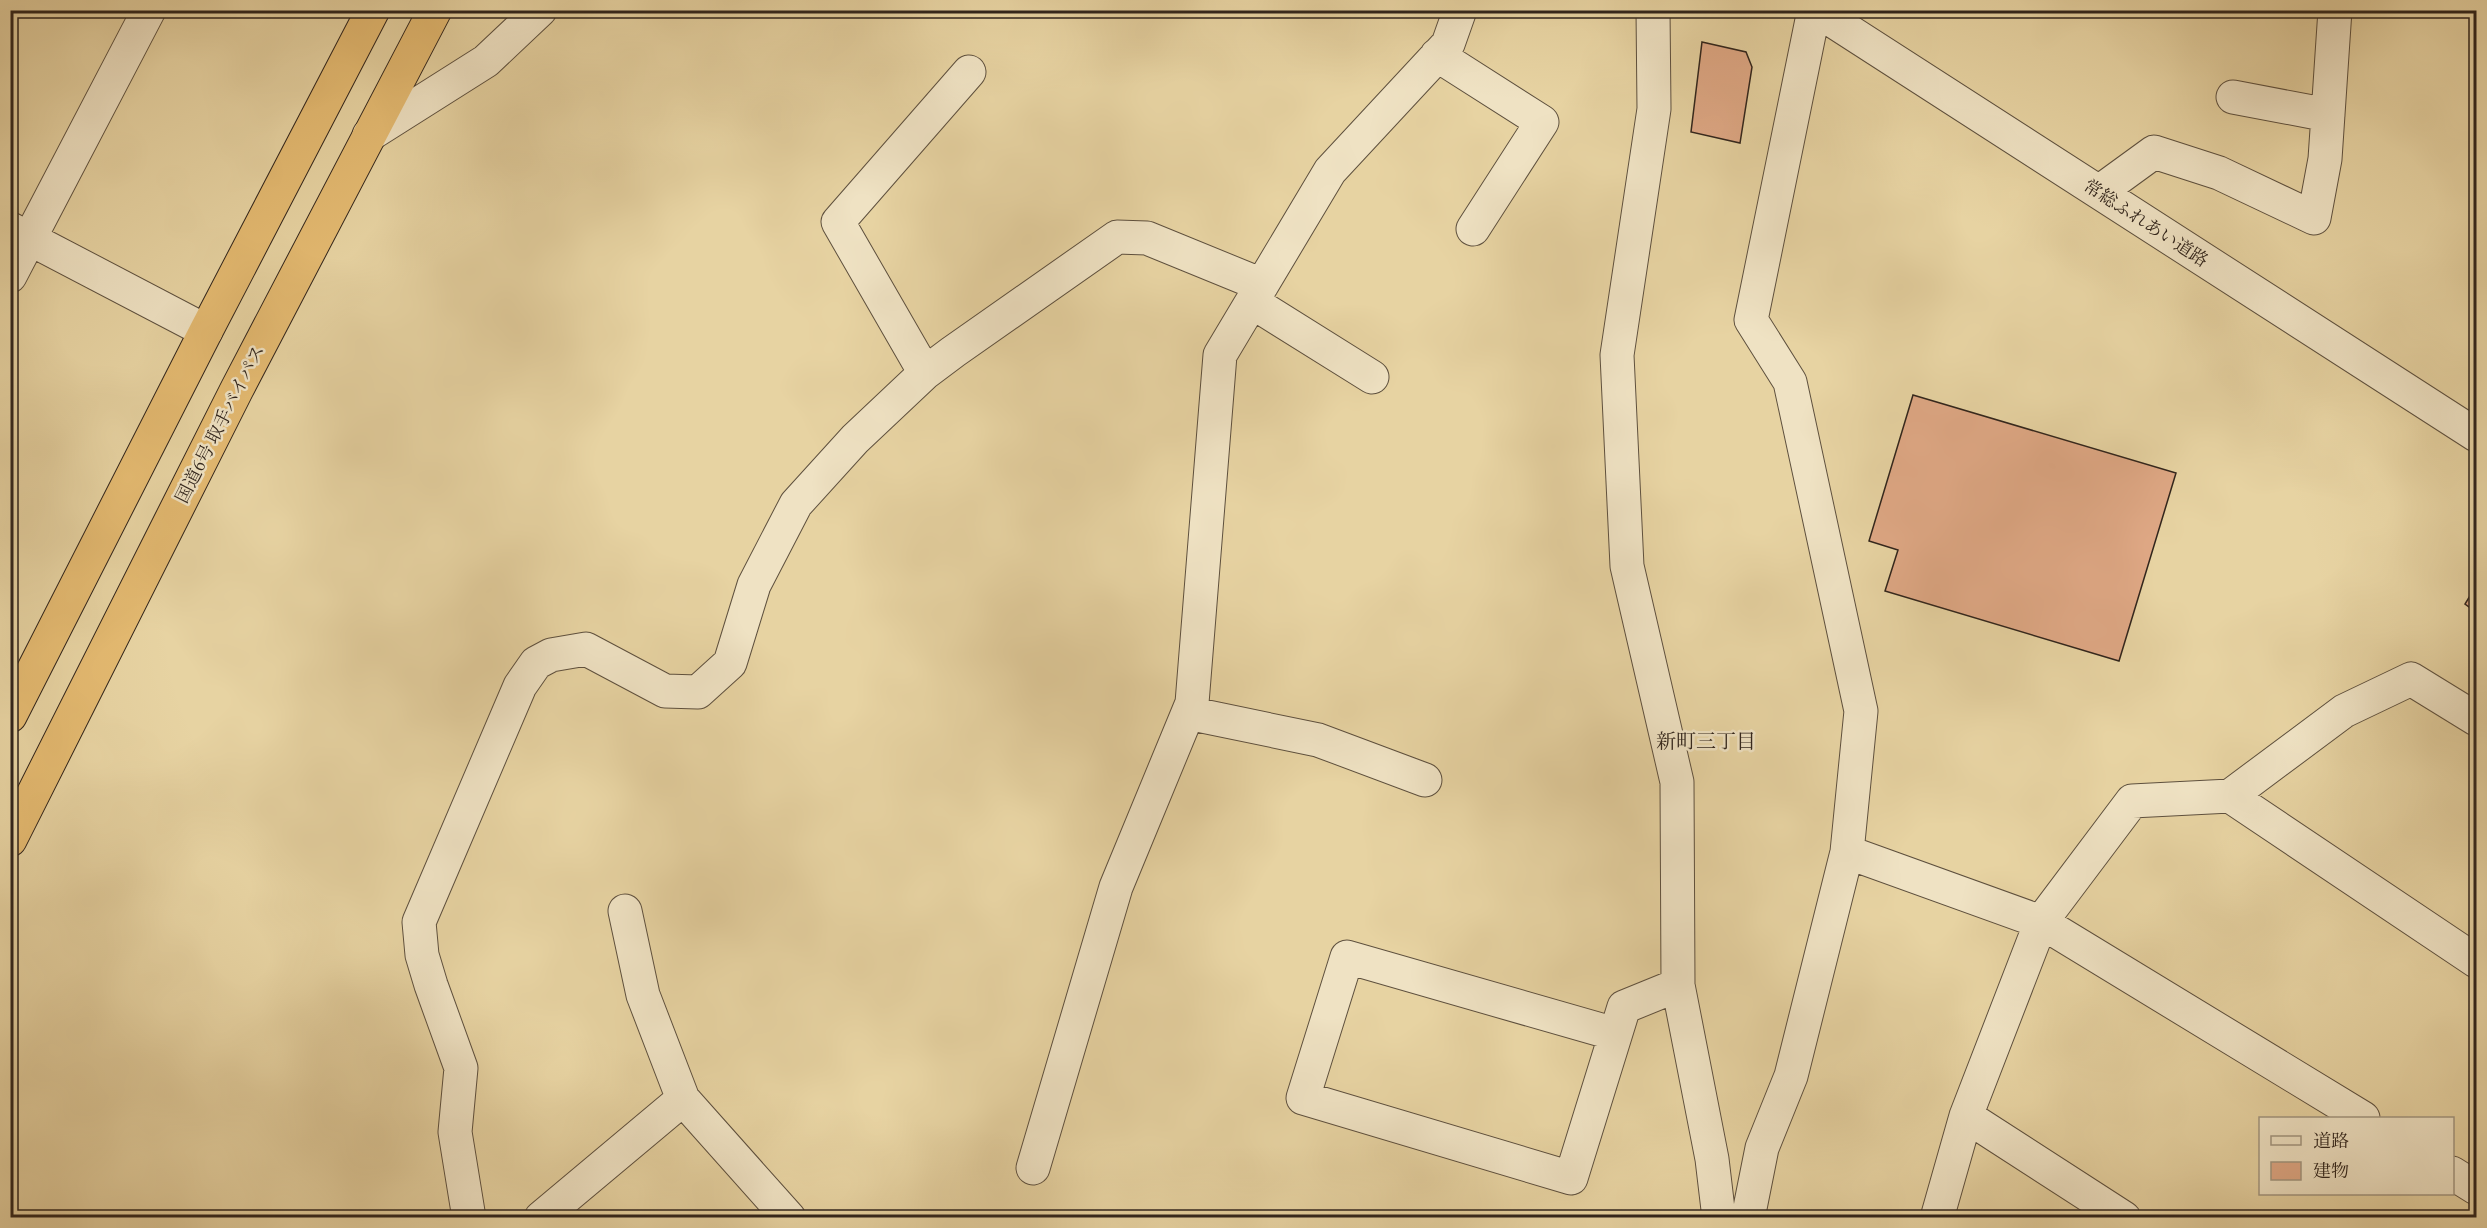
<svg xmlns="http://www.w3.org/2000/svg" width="2487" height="1228" viewBox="0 0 2487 1228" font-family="'Sorts Mill Goudy','Noto Serif JP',serif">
<rect width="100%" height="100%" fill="#e7d3a2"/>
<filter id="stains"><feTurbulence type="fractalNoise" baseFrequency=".00333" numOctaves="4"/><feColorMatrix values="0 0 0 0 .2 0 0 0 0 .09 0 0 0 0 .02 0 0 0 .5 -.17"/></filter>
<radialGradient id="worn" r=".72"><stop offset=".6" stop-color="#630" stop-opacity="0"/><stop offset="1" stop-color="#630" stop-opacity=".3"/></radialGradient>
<!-- building -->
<path fill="#dfa885" stroke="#31251c" stroke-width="1.5" d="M1702,42L1746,52L1752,67L1740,143L1691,132Z
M1913,395L2176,473L2119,661L1885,591L1898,550L1869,541Z
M2476,586V612L2465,604Z"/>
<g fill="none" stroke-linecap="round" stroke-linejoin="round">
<defs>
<path id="minor" d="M1653,10L1654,109L1617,355L1627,566L1677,782L1678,985L1712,1159L1719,1218
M1816,10L2476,435
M1437,55L1542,122L1473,229
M2233,97L2328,115
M369,135L486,61L540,10
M2099,192L2154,152L2219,173L2314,218L2325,159L2335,10
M11,229L206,331
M10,276L149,10
M1252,302L1372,377
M925,373L838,222L969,72
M1188,713L1318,740L1425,780
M2230,796L2476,961
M1847,852L2041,922L2363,1118
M625,911L643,995L683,1099L789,1218
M1615,1034L1347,957L1303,1098L1571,1178L1624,1007L1678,985
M1966,1116L2124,1218
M1033,1168L1116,887L1192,703L1220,355L1330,171L1448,44L1460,10
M2452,1173L2476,1188
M469,1218L455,1132L461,1068L431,985L422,955L419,922L520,686L536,663L551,655L586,649L665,691L698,692L730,663L754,585L796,504L855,439L925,373L953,352L1117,237L1147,238L1262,285
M541,1218L683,1099
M1748,1218L1762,1148L1791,1076L1847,852L1861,711L1790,382L1751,320L1814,10
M1937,1218L1966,1116L2041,922L2132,801L2230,796L2344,711L2411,679L2476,719"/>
<path id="highway" d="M10,716L206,331L373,10
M10,840L237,389L435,10"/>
</defs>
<!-- minor casing -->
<use href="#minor" stroke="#5e503e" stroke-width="35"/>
<!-- highway casing -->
<use href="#highway" stroke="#31251c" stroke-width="35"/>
<!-- minor -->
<use href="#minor" stroke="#efe2c3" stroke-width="33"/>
<!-- highway -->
<use href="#highway" stroke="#e4ba71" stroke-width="33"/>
</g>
<g text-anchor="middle" stroke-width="5" stroke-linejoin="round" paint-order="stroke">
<!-- street labels -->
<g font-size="18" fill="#31251c" stroke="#efe2c3">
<text transform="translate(2146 223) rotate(33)" y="6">常総ふれあい道路</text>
<text transform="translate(220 424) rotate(-63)" y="6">国道6号 取手バイパス</text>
</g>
<!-- neighbourhood labels -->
<g font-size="20" fill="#31251c" stroke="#efe2c3">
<text x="1706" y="748">新町三丁目</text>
</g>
</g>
<!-- margin -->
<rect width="2487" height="1228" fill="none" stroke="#e7d3a2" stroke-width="36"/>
<rect x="12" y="12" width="2463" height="1204" fill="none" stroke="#31251c" stroke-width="3"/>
<rect x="18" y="18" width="2451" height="1192" fill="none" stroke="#31251c" stroke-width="1.5"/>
<!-- legend -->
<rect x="2259" y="1117" width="195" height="78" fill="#efe2c3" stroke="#a39680" stroke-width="1.5"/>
<rect x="2271" y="1136" width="30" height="9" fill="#efe2c3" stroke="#a39680" stroke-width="1.5"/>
<text x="2313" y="1147" font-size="18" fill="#31251c">道路</text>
<rect x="2271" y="1162" width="30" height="18" fill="#dfa885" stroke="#a39680" stroke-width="1.5"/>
<text x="2313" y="1177" font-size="18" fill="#31251c">建物</text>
<rect width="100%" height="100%" filter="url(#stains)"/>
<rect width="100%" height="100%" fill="url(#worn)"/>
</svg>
